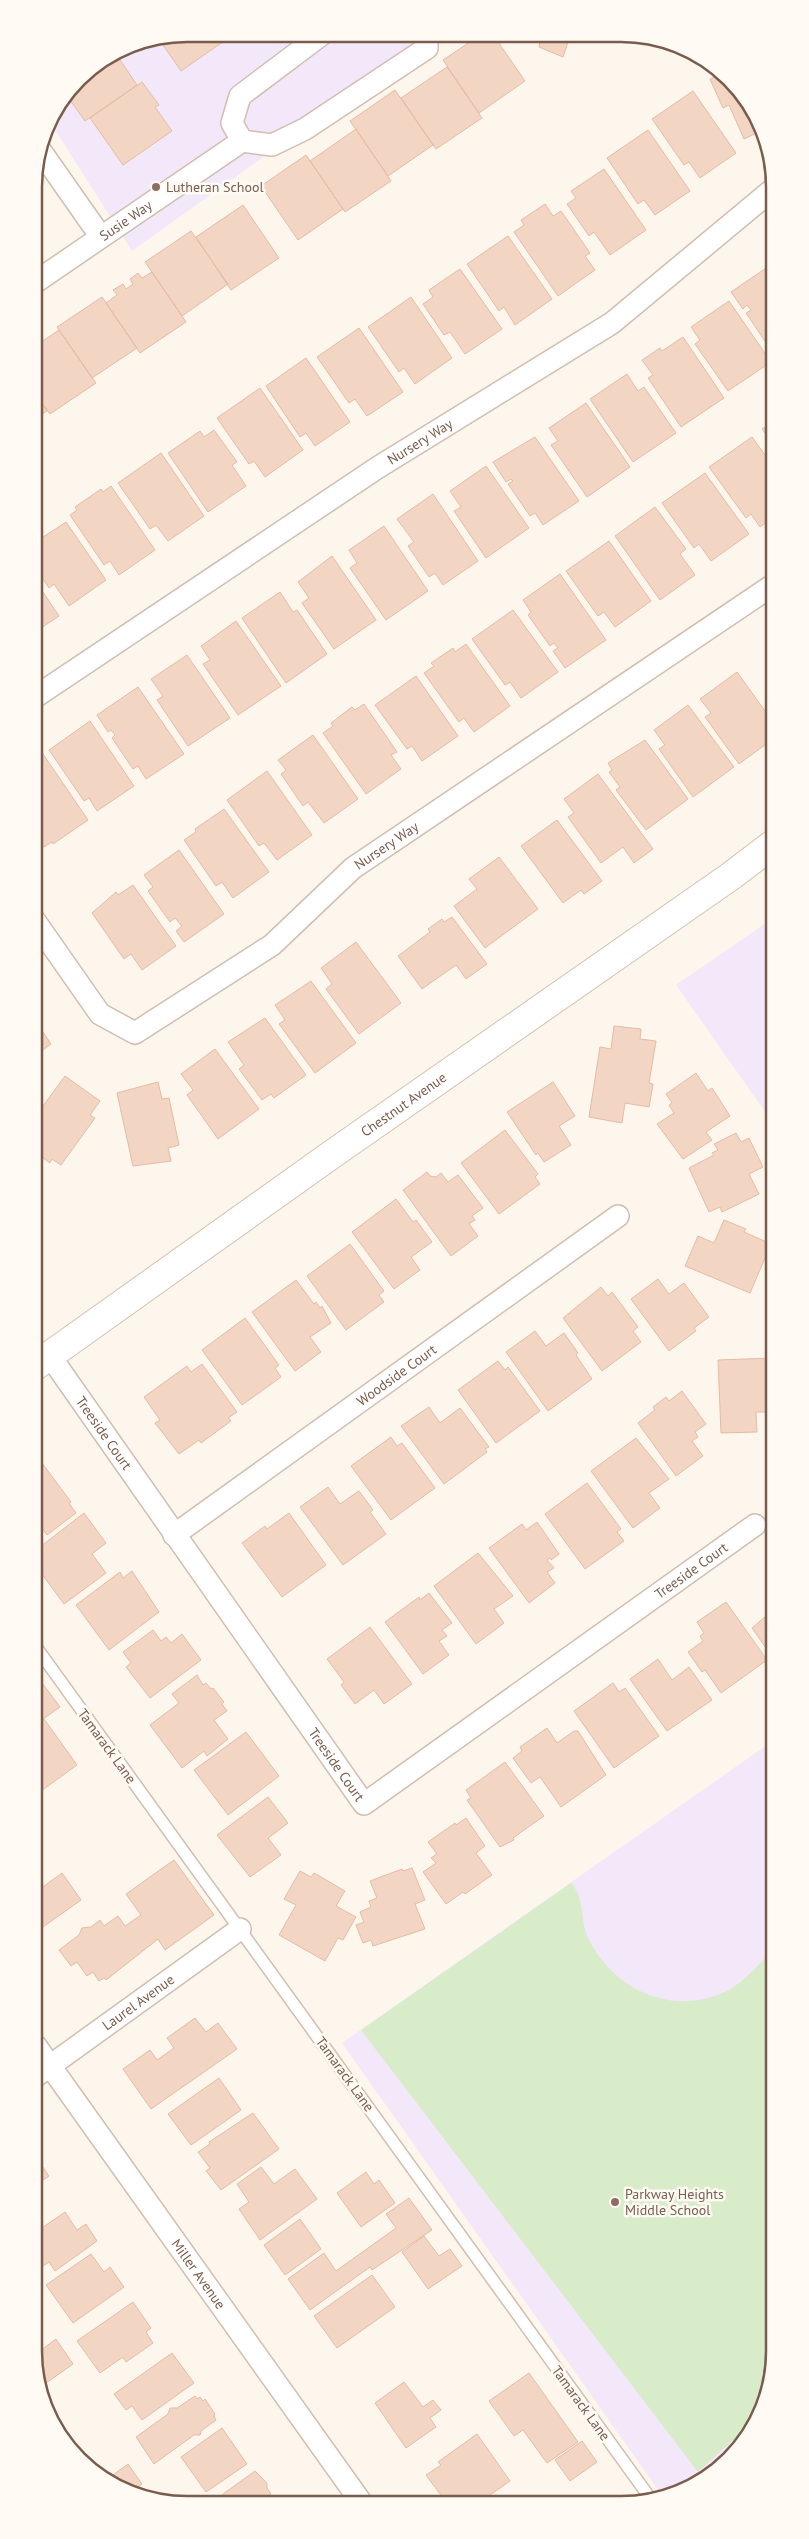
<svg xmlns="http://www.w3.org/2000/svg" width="809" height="2539" viewBox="0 0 809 2539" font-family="'PT Sans',sans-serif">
<rect width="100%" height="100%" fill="#fdf6ec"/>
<!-- education -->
<path fill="#f3e8fa" d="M187,34L434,35L132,251L50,122L79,79L129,45Z
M773,918V1123L676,985Z
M774,1740L775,2361L764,2410L737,2453L698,2485L664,2498L342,2043Z"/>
<!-- green -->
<path fill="#d8ecc9" d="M571,1883C586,1899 579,1921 589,1940C616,1993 679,2019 732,1988C749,1977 760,1963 774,1949L775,2361L764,2410L759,2417L698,2472L361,2030Z"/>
<!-- building -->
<path fill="#f3d5c3" stroke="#e6bba3" d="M187,34H223L227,39L181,71L159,39Z
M479,36H494L525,81L479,113L443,60Z
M525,36H570L563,57L539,47L540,42Z
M116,54L137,85L85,121L67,96L79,79Z
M447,67L482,118L436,149L401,98Z
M720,71L730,79L759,119L763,130L744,139L729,105L723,108L710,79L721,74Z
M142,82L159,105L155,107L172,131L123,165L90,118Z
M395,90L433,145L388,176L350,121Z
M693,91L736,153L700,178L689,162L684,165L652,119Z
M356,129L391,181L345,212L310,161Z
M648,130L690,191L655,215L644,200L638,204L607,158Z
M306,155L343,209L298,240L261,186Z
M604,169L646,230L610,255L594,232L589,236L567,204L576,198L571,191Z
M545,204L553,216L561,211L590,253L585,256L595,270L558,296L514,232L524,225L521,220Z
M243,205L279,258L231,290L196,237Z
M191,231L228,284L182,316L145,262Z
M508,236L552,299L515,325L504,307L499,311L467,264Z
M772,264L773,344L769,347L746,313L751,310L747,305L743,309L731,292Z
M460,269L502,329L465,354L450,332L444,335L423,304L433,297L429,290Z
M152,272L186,322L140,353L106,303L117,295L113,290L123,284L126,289L133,284L130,279L138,273L142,278Z
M102,297L137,348L92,378L57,327Z
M411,297L452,358L415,384L404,368L399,372L368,327Z
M729,301L771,362L728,391L695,344L700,340L691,327Z
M359,328L403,392L367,416L355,399L349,403L317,357Z
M59,330L96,383L50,414L34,392V347Z
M683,337L724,398L681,427L648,378L653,375L642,360L660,348L662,351Z
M306,358L350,422L315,446L306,433L300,437L266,386Z
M627,374L638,391L644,387L676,433L633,462L590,399Z
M260,388L303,450L265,477L254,461L249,464L217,418Z
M34,392L47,411L34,419Z
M586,403L630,467L587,497L551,445L558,441L549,428Z
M773,422V453L766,445L771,441L762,429Z
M214,430L237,462L232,465L246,486L208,512L168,453L200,431L204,437Z
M535,437L579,501L543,525L535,513L530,516L508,484L513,481L511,479L506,482L493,462Z
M752,437L773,466V518L760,527L751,514L746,518L709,467Z
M161,453L204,516L168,541L156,525L150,529L118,483Z
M486,466L529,528L486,558L454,511L461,507L450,491Z
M705,473L749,534L711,561L699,544L694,548L662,503Z
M111,486L155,550L119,575L110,561L104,565L70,515L77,510L75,507L101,489L103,492Z
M433,494L478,561L443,585L435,573L429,577L408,546L414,542L397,519Z
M655,507L686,549L680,554L695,575L660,600L615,536Z
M66,522L106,580L69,606L54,584L49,588L35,567L34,543Z
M384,526L428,591L386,620L350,568L357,563L349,550Z
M609,541L651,601L615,627L604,612L598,616L566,571Z
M332,556L376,620L334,649L302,603L309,598L298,582Z
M560,574L606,640L565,668L553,651L558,648L554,643L550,646L528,615L531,612L523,600Z
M35,580L59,616L35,632Z
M280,592L293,612L297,610L327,654L286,683L242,618Z
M513,610L558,672L521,698L510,682L505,685L472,639Z
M236,621L281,686L238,715L203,664L210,660L201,646Z
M466,644L510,706L474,732L464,718L459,722L424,673L434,666L431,663L453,648L455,652Z
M187,655L230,718L188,746L157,700L163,696L151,679Z
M737,672L773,722V739L739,764L705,717L711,713L700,699Z
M416,676L458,736L422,761L412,746L407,749L375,705Z
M138,687L184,754L146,779L138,766L133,769L112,738L115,735L111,730L108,732L97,715Z
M364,704L397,752L391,755L401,769L366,794L323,733L333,726L331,723L352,707L355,710Z
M688,705L734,767L693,797L659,749L665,745L654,730Z
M90,721L134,786L97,811L89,798L84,801L49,750Z
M313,735L358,799L324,823L308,802L303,806L281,774L286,770L278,760Z
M645,740L688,799L646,830L616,790L620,787L609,772L612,770L608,763Z
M43,754L88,820L53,844L52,842L44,847L35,833V760Z
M267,771L312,835L277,860L264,843L259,846L227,800Z
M598,774L653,849L634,863L623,847L601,863L568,817L574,813L564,799Z
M224,809L269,872L233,898L222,882L216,886L184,840L196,832L195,829Z
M557,820L602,881L584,894L581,890L563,903L521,846Z
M179,850L224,914L184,942L176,931L182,926L175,918L170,922L148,891L153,887L144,875Z
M499,857L538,909L485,948L454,906L477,889L469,879Z
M133,885L176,946L142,970L131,954L124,959L92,913L116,892L118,895Z
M452,917L487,964L466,979L456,965L422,989L398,956L430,932L428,929L442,919L444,922Z
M356,942L401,1003L359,1034L326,989L332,984L321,968Z
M311,981L356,1043L315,1073L279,1024L285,1020L275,1005Z
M265,1018L306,1075L274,1098L271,1094L262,1100L239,1069L244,1065L228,1042Z
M35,1020L51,1044L36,1055L39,1059L35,1062Z
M614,1026L641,1029L640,1039L656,1041L649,1083L653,1084L649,1107L625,1103L622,1123L589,1117L600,1047L611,1049Z
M215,1049L259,1109L218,1139L187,1095L193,1090L181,1074Z
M696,1073L708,1091L712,1088L730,1116L706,1132L712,1140L683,1159L657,1124L674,1113L669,1105L672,1103L666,1094Z
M65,1076L100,1101L90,1115L95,1118L61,1165L52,1159L50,1163L35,1152V1117Z
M158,1082L162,1099L169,1098L179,1145L168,1148L171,1161L133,1166L117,1093Z
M553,1082L575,1116L559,1126L571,1145L544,1162L538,1153L536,1155L507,1112Z
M505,1130L538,1174L535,1177L540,1184L499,1214L461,1163Z
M736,1133L741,1142L749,1138L763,1167L749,1174L759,1194L722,1212L720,1207L709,1212L689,1168L714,1155L712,1153L718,1150L714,1144Z
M427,1172L430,1176L436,1177L441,1173L448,1182L458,1175L483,1208L472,1216L475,1220L469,1224L478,1236L451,1256L403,1190Z
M396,1199L413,1222L416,1220L432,1242L411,1257L420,1270L394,1289L352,1232Z
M724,1220L746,1229L744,1232L771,1244L750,1293L685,1266L698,1236L714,1243Z
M350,1244L384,1291L379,1295L384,1302L346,1330L307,1276Z
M658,1279L669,1294L684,1283L709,1317L694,1328L696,1331L669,1351L631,1299Z
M296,1280L314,1304L316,1302L320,1308L322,1306L331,1323L310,1337L321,1352L295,1371L252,1312Z
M601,1287L608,1296L612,1292L638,1327L633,1331L641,1342L602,1371L563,1318Z
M245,1318L279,1365L275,1368L281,1377L242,1405L202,1350Z
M535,1331L546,1346L564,1333L578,1353L576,1355L592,1379L548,1411L506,1352Z
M773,1358L774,1412H756L757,1432L721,1433L718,1360Z
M498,1361L505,1370L508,1367L540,1411L496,1443L458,1390Z
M202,1364L237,1412L228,1418L231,1421L201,1443L199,1440L179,1454L155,1423L160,1420L144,1397L187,1366L191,1372Z
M682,1391L706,1424L695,1432L698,1437L692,1441L703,1456L676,1476L638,1423L655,1410L653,1407L666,1397L669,1401Z
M429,1407L440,1423L460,1408L489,1447L485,1449L487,1452L444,1484L401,1426Z
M391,1437L397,1446L402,1443L435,1488L391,1520L351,1466Z
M636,1438L669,1479L649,1493L660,1508L633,1528L591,1471Z
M42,1463L71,1502L69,1503L76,1513L47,1535L40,1525L36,1528V1466Z
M587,1483L621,1529L617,1532L624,1541L585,1569L545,1514Z
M328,1487L340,1504L359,1491L373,1510L370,1512L386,1534L343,1565L300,1507Z
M84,1513L106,1543L92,1554L106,1573L64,1604L36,1566V1550Z
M289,1513L326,1565L282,1597L242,1543L265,1526L267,1529Z
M537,1522L559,1554L551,1560L550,1558L547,1560L554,1568L547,1572L555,1583L529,1603L489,1548L522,1524L526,1530Z
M478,1553L513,1596L494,1609L504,1623L476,1644L434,1586Z
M132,1571L159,1612L109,1650L76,1605L120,1572L123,1578Z
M429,1593L452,1623L442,1630L447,1636L439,1641L449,1655L423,1674L385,1622L419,1597L420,1600Z
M726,1602L767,1660L721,1693L705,1670L702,1672L688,1652L703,1641L700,1636L704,1633L697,1622Z
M774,1609V1657L773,1658L752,1628Z
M370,1627L412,1684L384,1704L374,1690L355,1704L341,1685L344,1682L327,1659Z
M153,1630L161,1641L166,1637L171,1643L182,1634L201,1660L150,1698L126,1667L131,1663L123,1652Z
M658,1659L672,1680L689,1667L712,1700L667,1731L630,1679Z
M36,1675L60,1707L36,1724Z
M197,1675L203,1685L206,1683L211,1689L213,1688L224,1702L222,1704L227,1711L214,1720L228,1739L207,1756L204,1751L182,1768L150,1725L179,1703L172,1694Z
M613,1683L619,1692L625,1688L659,1736L614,1768L574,1711Z
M44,1719L77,1765L37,1794L36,1724Z
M547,1728L557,1743L574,1731H578L606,1775L561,1807L540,1777L531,1783L513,1758L522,1751L520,1747Z
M246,1732L279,1776L228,1815L194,1770Z
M505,1762L544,1816L513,1838L514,1840L500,1847L467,1800L471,1798L466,1790Z
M268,1797L288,1823L268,1838L281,1855L250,1877L217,1835Z
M466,1818L485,1846L476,1853L492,1875L465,1894L463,1892L446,1904L423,1872L436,1863L431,1858L437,1854L428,1842L455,1823L456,1825Z
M174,1860L214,1915L165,1950L158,1939L106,1980L104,1978L99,1981L93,1972L87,1976L77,1962L71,1966L59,1950L79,1935L82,1928L91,1927L100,1920L104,1926L118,1916L125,1926L141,1915L126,1894Z
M412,1868L425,1900L415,1904L425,1929L373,1946L371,1940L363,1943L356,1925L364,1922L360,1912L371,1907L369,1901L377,1898L370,1881L402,1869L403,1871Z
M300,1871L311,1877L314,1873L345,1891L336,1906L356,1917L343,1940L338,1938L325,1961L279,1935L296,1905L284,1899Z
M62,1873L81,1900L36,1932V1892Z
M195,2018L206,2032L218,2023L237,2049L151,2109L123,2069L150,2050L157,2060L174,2048L167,2038Z
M219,2078L241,2110L191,2145L168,2114Z
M253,2113L279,2149L221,2190L206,2171L210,2168L198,2152L210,2144L209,2142Z
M36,2157L49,2176L36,2185Z
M261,2167L274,2184L295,2169L317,2199L260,2240L239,2209L249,2202L237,2184Z
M366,2172L374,2184L379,2180L395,2203L361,2227L337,2193Z
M409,2198L432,2230L372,2270L370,2267L310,2310L288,2279L324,2253L336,2271L396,2228L386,2214Z
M65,2212L77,2230L86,2224L97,2241L55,2271L49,2262L37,2270L36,2232Z
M300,2219L321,2249L285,2275L264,2245Z
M424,2236L439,2256L450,2249L462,2266L428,2289L402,2252Z
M91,2254L104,2272L110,2267L124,2287L73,2323L46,2285Z
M372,2275L395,2307L337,2348L314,2316Z
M133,2302L151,2328L146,2332L153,2343L126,2362L123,2357L100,2373L77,2341Z
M56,2339L73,2364L42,2386L37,2379V2353Z
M172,2353L194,2383L142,2420L132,2406L126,2410L114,2394Z
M529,2373L578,2442L547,2463L523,2430L514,2436L489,2401Z
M404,2382L423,2407L433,2400L441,2410L430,2418L436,2427L406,2448L375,2403Z
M195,2396L197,2399L200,2397L203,2401L205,2399L215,2414L214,2416L216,2420L201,2431L200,2435H194L154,2464L136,2437L168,2414L170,2408H177Z
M222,2428L247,2464L206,2492L181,2457Z
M477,2434L510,2481L480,2502H446L426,2475L441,2465L438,2462Z
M582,2441L597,2462L570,2481L555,2460Z
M128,2464L142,2484L129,2493L119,2489L106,2480Z
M255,2471L267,2483V2488L271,2494L267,2497L270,2502H212Z"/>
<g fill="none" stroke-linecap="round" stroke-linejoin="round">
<defs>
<path id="service" d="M36,1647L653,2502"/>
<g id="minor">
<path d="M321,35L240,96L232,123L242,141L272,145L305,129L427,48V35"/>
<path d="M40,150L101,237"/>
<path id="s1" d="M34,283L242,141"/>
<path id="s2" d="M35,697L377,468L612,323L772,190"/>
<path id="s3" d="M35,921L100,1014L135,1033L272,945L353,868L773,585"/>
<path id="s4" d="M50,1356L364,1804L755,1525"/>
<path id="s5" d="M174,1535L618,1216"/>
<path id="s6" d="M36,2046L361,2502"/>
<path id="s7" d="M36,2076L240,1929"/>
</g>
<g id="secondary">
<path id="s8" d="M35,1366L331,1155L731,876L773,844"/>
</g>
</defs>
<!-- service casing -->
<use href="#service" stroke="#d1beb0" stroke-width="14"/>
<!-- minor casing -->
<use href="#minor" stroke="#d1beb0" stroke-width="24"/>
<!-- secondary casing -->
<use href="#secondary" stroke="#d6c0b0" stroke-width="30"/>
<!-- service -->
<use href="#service" stroke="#fff" stroke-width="11"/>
<!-- minor -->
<use href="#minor" stroke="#fff" stroke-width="21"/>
<!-- secondary -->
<use href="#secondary" stroke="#fff" stroke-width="28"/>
</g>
<!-- markers -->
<g fill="#8d6e63" stroke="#fffaf3" stroke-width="2">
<circle cx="156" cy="187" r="5"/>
<circle cx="615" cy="2202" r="5"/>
</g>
<g text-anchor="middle" stroke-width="5" stroke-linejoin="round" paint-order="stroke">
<!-- education labels -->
<g font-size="14" fill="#785e54" stroke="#fffaf3" text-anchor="start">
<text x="166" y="192">Lutheran School</text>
<text x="625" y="2199">Parkway Heights<tspan x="625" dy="16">Middle School</tspan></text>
</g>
<!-- street labels -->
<g font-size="14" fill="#7a5c4d" stroke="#fffaf3">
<text dy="5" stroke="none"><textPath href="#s1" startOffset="111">Susie Way</textPath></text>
<text dy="5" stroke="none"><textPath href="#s2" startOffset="462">Nursery Way</textPath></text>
<text dy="5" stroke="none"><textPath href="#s3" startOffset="468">Nursery Way</textPath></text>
<text dy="5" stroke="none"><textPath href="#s8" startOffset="452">Chestnut Avenue</textPath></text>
<text dy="5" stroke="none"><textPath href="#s5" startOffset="274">Woodside Court</textPath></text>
<text dy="5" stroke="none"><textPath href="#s4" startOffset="94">Treeside Court</textPath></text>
<text dy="5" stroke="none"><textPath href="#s4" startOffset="949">Treeside Court</textPath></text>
<text transform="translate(107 1746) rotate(54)" y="5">Tamarack Lane</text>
<text dy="5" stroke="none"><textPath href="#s4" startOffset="499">Treeside Court</textPath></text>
<text dy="5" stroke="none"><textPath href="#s7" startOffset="126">Laurel Avenue</textPath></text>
<text transform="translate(345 2074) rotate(54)" y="5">Tamarack Lane</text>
<text dy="5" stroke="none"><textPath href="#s6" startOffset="280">Miller Avenue</textPath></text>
<text transform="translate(581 2403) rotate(54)" y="5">Tamarack Lane</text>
</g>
</g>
<!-- crop -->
<path d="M0 0H809V2539H0ZM187 42H621A145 145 0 0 1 766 187V2351A145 145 0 0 1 621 2496H187A145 145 0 0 1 42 2351V187A145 145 0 0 1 187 42Z" fill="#fffaf3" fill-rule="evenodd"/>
<path fill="none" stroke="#7a5c4d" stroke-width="2.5" d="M187 42H621A145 145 0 0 1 766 187V2351A145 145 0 0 1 621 2496H187A145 145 0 0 1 42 2351V187A145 145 0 0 1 187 42Z"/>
</svg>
